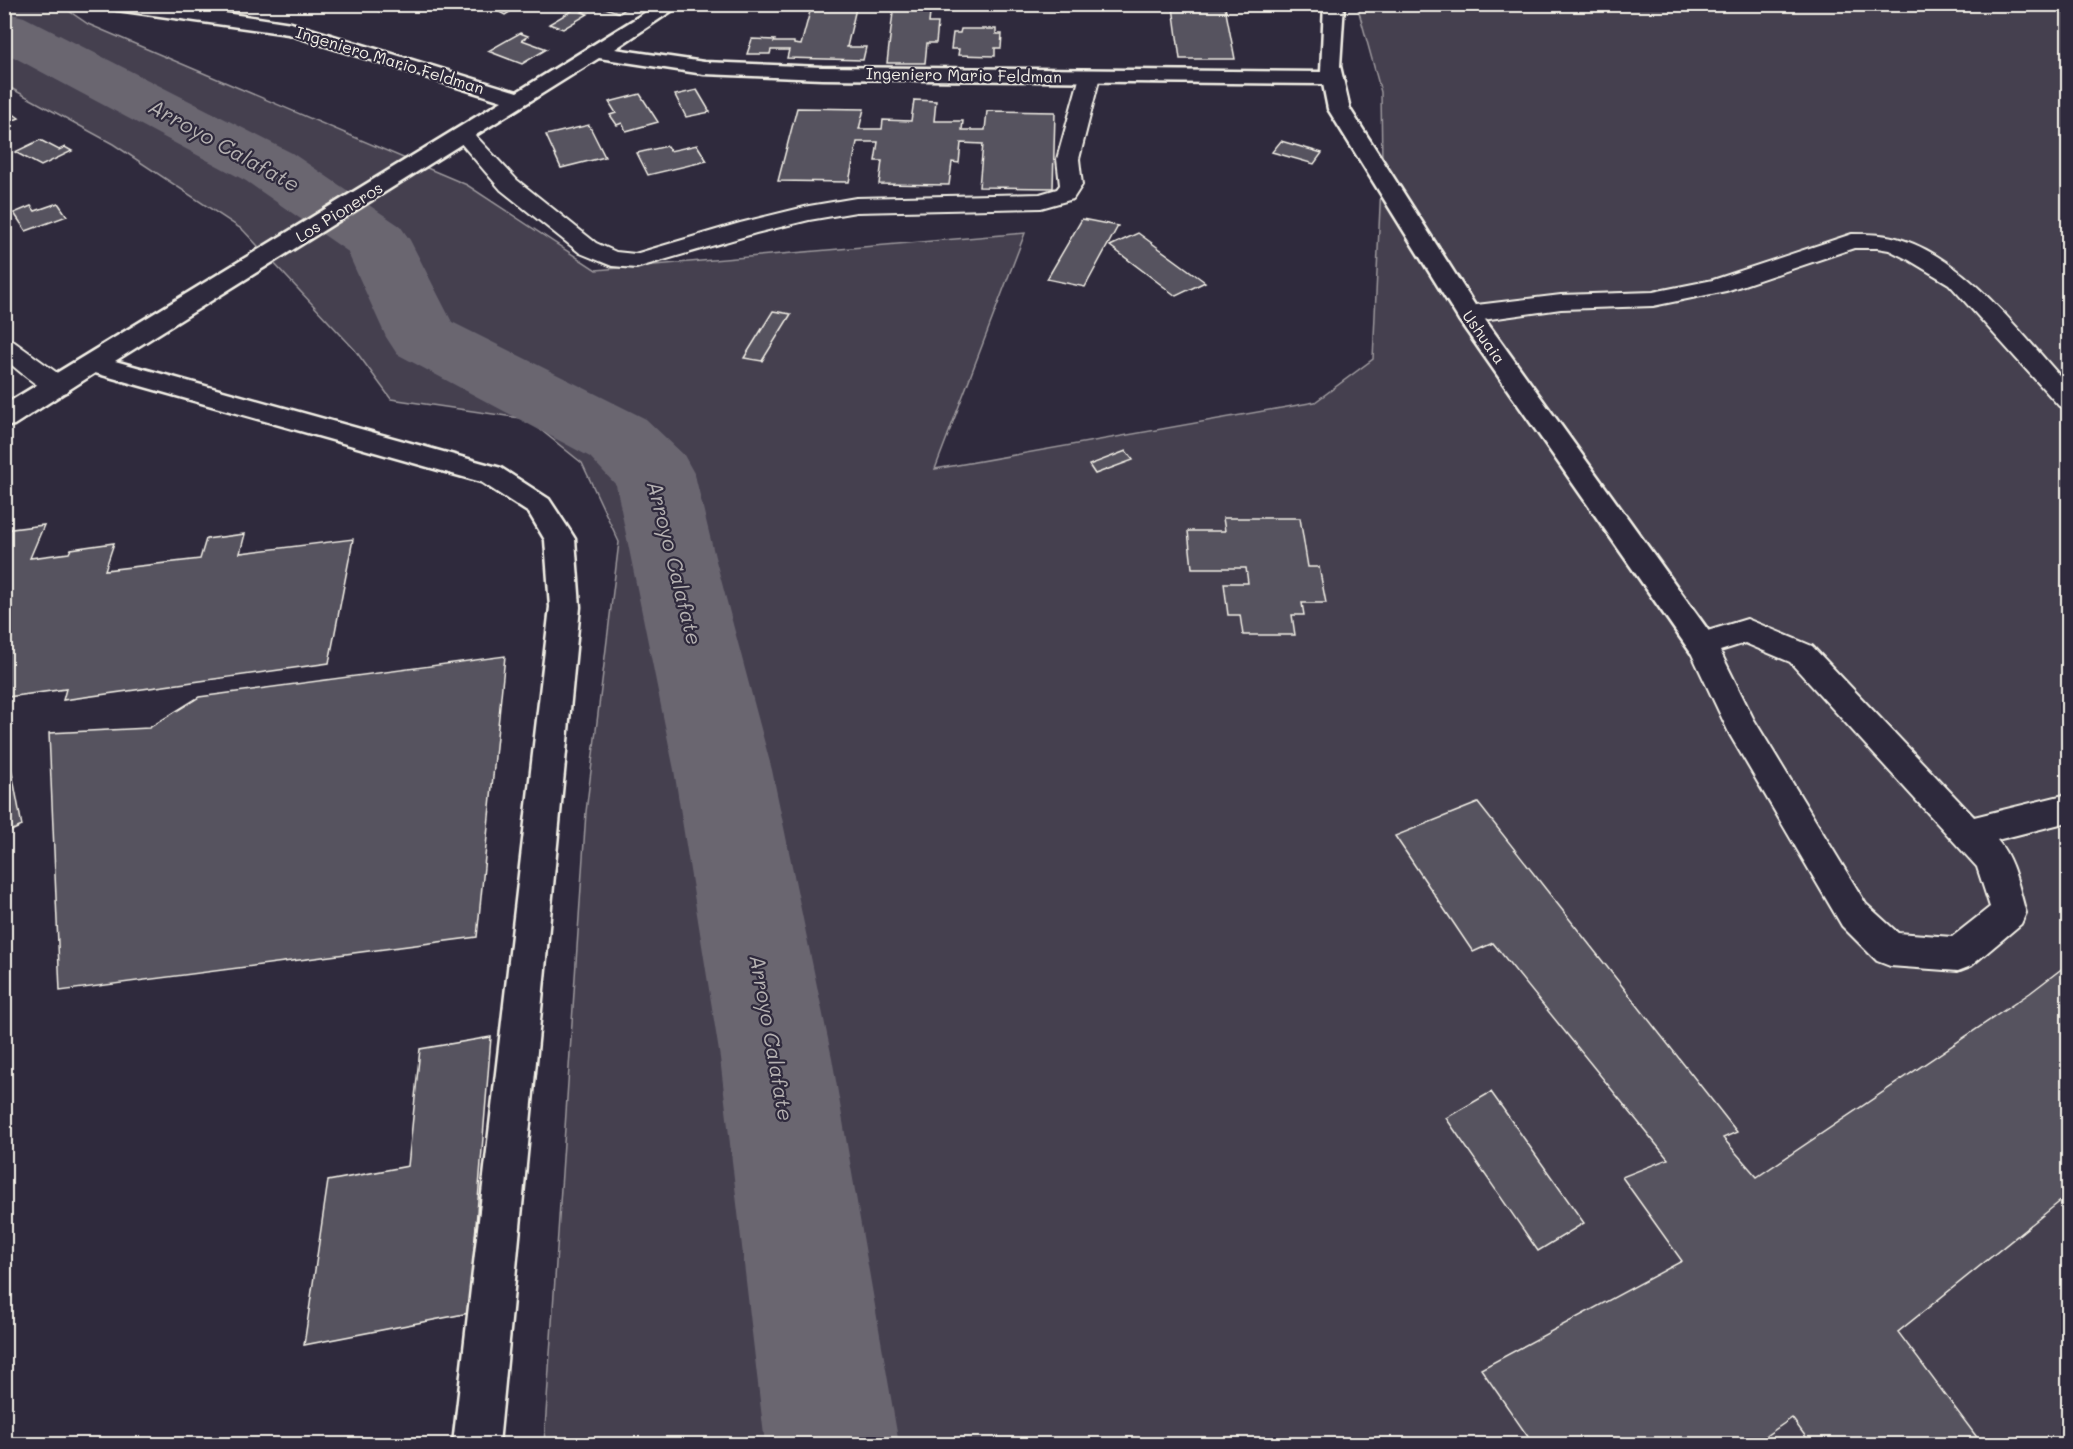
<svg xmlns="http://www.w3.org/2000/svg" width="2073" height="1449" viewBox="0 0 2073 1449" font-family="Mali,sans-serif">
<rect width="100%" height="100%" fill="#2f2a3d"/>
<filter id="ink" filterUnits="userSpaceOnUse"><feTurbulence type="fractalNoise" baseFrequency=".0167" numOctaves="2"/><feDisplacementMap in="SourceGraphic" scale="12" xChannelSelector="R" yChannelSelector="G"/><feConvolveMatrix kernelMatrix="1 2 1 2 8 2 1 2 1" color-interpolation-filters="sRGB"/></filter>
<g filter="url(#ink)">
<!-- green -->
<path fill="#454050" stroke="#9c989c" stroke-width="1.5" d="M4,5H60L88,24L467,185L596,270L1025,233L935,469L1315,402L1373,359L1382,163L1381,92L1357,5H2068V1444H544L586,812L619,542L582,463L527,419L391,399L355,350L243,230L113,144L5,85Z"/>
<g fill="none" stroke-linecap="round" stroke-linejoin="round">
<!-- river -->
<path fill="#6a6670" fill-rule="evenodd" d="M4,12L24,17L292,153L400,226L410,240L452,322L646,419L684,455L695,475L715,557L772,770L832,1058L899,1444H765L720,1058L674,770L616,485L590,457L397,354L386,337L347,251L246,181L4,52Z"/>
</g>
<!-- building -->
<path fill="#56525f" stroke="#f4f1e8" stroke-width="1.5" d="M364,4H395L380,12Z
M484,4H523L505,15Z
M566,4H580L589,8L582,12L588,14L563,29L549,24L573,10L562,7Z
M593,4H632L620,13Z
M777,4H812L811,10H775Z
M812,4H857L847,47H866L863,60L787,58L789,50H771L770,54H747L752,39L775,40L774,42H794V44L801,45Z
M894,4H931L929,23H938L936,43H927L925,63H887Z
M949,4H1098V5H1090V11H1056V5H1036V9H1001V5H981L980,9H949Z
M1173,7H1225L1235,59H1180Z
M961,29H996V34H1002L1001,48H995V56L958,55L959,49H951L953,33H960Z
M520,33L528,36L522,40L547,49L522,64L488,51Z
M697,90L710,112L686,117L675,95Z
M640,94L658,122L626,131L622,123L617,125L610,115L616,113L609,102Z
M914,100L936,101L934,121H963L962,130H985L987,111L1055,112L1053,188L979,187L983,144L961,143L959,163L952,162L949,185L879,184L882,161H875L878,142H857L849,182L778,181L797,108L864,109L859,129H882L883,120L911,121Z
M12,113L19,118L4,124V116Z
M589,125L605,157L561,168L546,135Z
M40,140L59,150L65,147L72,151L41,166L15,152Z
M1281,141L1322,153L1314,164L1272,152Z
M697,145L707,161L648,175L637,153L667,146L670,151Z
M58,203L67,216L26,231L14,213L31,206L35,211Z
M1082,219L1118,226L1085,287L1047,279Z
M1138,233L1205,282L1176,296L1110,246Z
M773,311L791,314L762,361L744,358Z
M1126,451L1133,460L1095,474L1089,465Z
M1223,518H1300L1308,567H1319L1326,603H1302L1304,615H1292L1295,635H1243L1240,615H1228L1224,583H1248L1246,568H1192L1188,531H1225Z
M44,525L30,558L69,553L71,549L114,543L105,570L200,559L206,539L245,534L240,553L353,539L329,663L63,700L66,689L8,697L4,704V530Z
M505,656L477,937L60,991L49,733L149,728L199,697Z
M6,741L22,826L4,834V742Z
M1478,803L1737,1132L1723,1138L1757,1177L2030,993L2068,964V1195L1898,1332L1982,1444H1811L1792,1418L1754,1444H1533L1481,1369L1682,1261L1622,1177L1668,1159L1493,943L1473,952L1395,836Z
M491,1037L469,1313L304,1345L328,1181L408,1166L420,1049Z
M1491,1092L1584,1223L1538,1251L1446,1118Z"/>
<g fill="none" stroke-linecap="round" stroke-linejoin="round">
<defs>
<path id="lane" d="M1090,70L1097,72L1100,76L1079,159L1082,185L1073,199L1041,208L856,212L809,220L756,233L636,268L612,266L580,253L501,190L453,134L456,130L463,128L470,130L517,180L596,243L616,252L635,254L740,223L809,206L856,198L1040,194L1057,189L1060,185L1057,159L1080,76L1083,72Z
M1852,234C1869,234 1886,234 1903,240C1968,261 2022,335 2068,385V408L2059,406L1949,284L1909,260L1889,250L1877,248H1854L1726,291L1653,306L1561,309L1468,322L1460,319L1456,314L1460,309L1468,306L1561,295L1653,292L1713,280Z
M4,339L13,341L67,380L71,386L67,392C45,398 22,372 4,359Z
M1747,619L1812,646L1974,817L2068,794V822L1997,840C2014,859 2019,889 2026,913L2021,924L1971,966L1958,971L1890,966L1877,961L1842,926L1730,735L1687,644L1691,636ZM1745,643L1790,662L1977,867L1990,907L1952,937L1898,933L1866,904L1753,718L1720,651Z"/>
<path id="street" d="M108,4H165L291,23L517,92L659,4H682L615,49L704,62L822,67L1321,72L1324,4H1344L1340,66L1350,109L1478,310L1718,644L1713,653L1702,656L1691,653L1459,320L1328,109L1323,84L822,79L704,74L599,58L115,361L501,468L549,499L570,531L575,539L580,607L499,1444H453L550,607L545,540L529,513L481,482L95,373L14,425L4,427V405L502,101L288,34L117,10L110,8Z"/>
</defs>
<!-- lane casing -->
<use href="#lane" stroke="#f4f1e8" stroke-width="4"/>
<!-- street casing -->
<use href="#street" stroke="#f4f1e8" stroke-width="5"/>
<!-- lane -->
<use href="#lane" fill="#2f2a3d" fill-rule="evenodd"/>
<!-- street -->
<use href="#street" fill="#2f2a3d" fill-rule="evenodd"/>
</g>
</g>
<g text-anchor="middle" stroke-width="4.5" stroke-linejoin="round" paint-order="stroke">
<!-- far-street labels -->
<g font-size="16" fill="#f4f1e8" stroke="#2f2a3d">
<text transform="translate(390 60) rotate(17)" y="6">Ingeniero Mario Feldman</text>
<text transform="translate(964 75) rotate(1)" y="6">Ingeniero Mario Feldman</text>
<text transform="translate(339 212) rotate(-32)" y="6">Los Pioneros</text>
<text transform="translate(1484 337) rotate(55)" y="6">Ushuaia</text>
</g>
<!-- water labels -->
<g font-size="21" font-style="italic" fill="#b6b2b2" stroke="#2f2a3d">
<text transform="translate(224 146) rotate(29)" y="7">Arroyo Calafate</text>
<text transform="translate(674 563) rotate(76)" y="7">Arroyo Calafate</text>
<text transform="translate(771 1038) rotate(80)" y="7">Arroyo Calafate</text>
</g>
</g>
<!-- margin -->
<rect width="2073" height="1449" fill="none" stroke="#2f2a3d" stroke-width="24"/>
<rect x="12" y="12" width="2049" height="1425" fill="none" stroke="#f4f1e8" stroke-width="2" filter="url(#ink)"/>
</svg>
